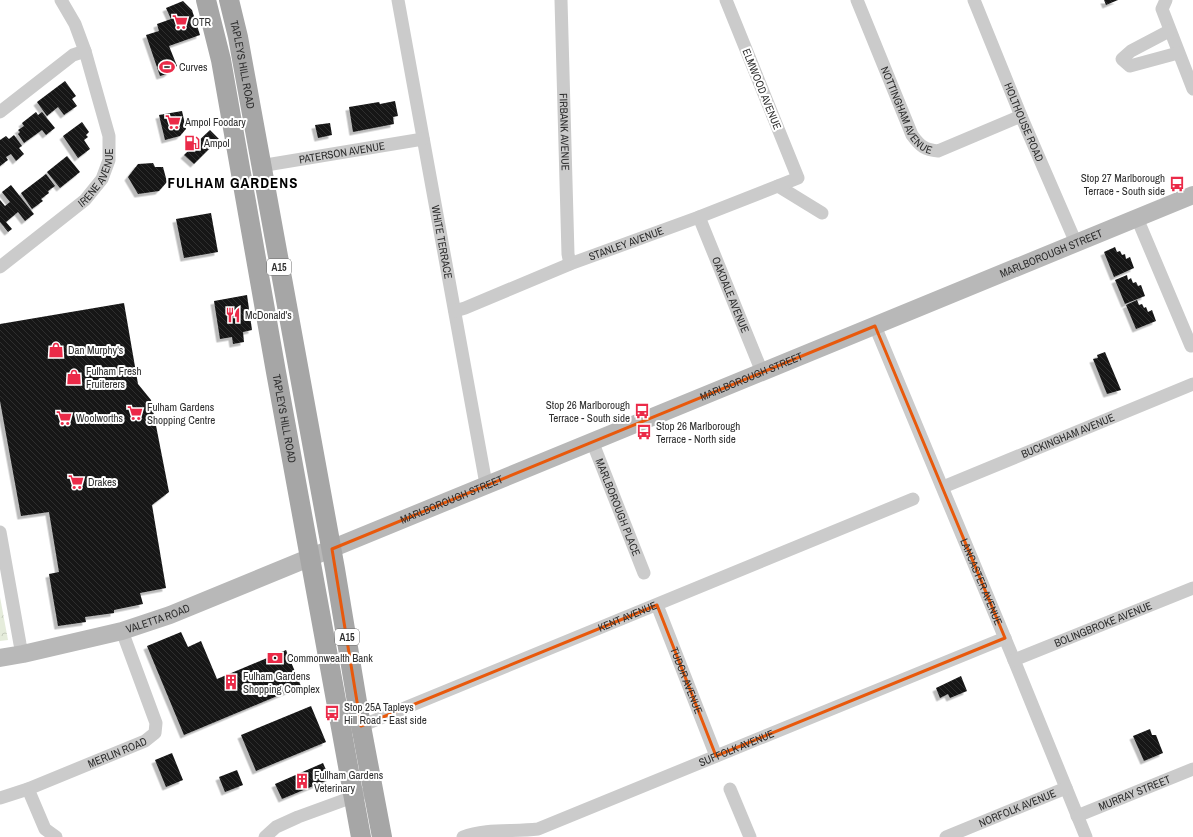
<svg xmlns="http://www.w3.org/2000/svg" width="1193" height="837" viewBox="0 0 1193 837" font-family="'Archivo Narrow',sans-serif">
<defs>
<pattern id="park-crowns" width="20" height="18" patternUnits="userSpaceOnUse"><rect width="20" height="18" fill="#e5ecdb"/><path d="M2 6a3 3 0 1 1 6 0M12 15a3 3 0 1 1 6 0" fill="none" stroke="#c5cbbc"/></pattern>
<pattern id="building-back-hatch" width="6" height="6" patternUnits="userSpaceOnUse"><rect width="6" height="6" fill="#151515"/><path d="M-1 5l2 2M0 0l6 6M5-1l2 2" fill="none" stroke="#2f2f2f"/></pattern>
<filter id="shadow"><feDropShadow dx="-3.5" dy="3.5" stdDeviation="0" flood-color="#0004"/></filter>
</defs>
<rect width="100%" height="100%" fill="#fff"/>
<!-- park -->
<path fill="url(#park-crowns)" d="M0,597L8,640L0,641Z"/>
<!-- building -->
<path fill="url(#building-back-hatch)" filter="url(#shadow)" d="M1104,0H1118L1106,5Z
M183,1L192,10L200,35L169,46L177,66L167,74L160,76L146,35L159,31L157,24L171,19L166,8Z
M65,81L76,96L72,99L77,106L64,115L58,107L47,116L37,102Z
M395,101L398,116L393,117L394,124L353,132L349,107L379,102L380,104Z
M182,111L186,129L180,136L165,140L159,115Z
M36,112L38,115L42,112L55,128L46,135L42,130L24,143L18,134L20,132L18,130L24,126L22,123Z
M82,122L89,132L86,135L88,137L84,140L90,149L78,158L63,136Z
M330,123L332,135L318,138L315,125Z
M210,130L219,139L194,164L184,155Z
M14,135L22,146L19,148L24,154L16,161L11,154L6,157L8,160L0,166V140L6,136L9,139Z
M67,156L80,172L60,188L47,172Z
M153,163L155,167H163L167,182L159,191L138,194L128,177L138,164Z
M46,174L55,186L48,191L49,193L41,199L43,201L32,209L21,193Z
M11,185L34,214L25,221L18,212L6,222L12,229L8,232L0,222V200L5,206L10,202L2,192Z
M211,213L218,252L184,258L176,219Z
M1115,247L1117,252L1120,251L1122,255L1125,254L1126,259L1130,257L1134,268L1114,277L1104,252Z
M1127,275L1128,280L1131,278L1133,283L1136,282L1138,286L1141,285L1145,296L1125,304L1115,280Z
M247,295L252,330L243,332L244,342L233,344L232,337L220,339L214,301Z
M1137,300L1139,305L1142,304L1144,308L1146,307L1148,312L1152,310L1156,321L1136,329L1126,305Z
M124,303L138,384L151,400L169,492L152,505L166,588L140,593L143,604L114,610V613L85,617L86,622L58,626L49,574L59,572L49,512L21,516L0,401V324Z
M1105,352L1121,390L1107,394L1093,359L1098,358L1097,355Z
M181,632L188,647L201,641L217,679L286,650L301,686L184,735L147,646Z
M961,676L967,691L950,698L948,694L940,698L936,688Z
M311,706L326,742L256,771L241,735Z
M1150,729L1152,735H1156L1163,753L1144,761L1133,736Z
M172,753L183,780L166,787L155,760Z
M323,763L330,779L282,799L275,784Z
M237,770L243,785L225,792L219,777Z"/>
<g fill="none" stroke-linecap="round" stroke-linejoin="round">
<!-- street -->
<g stroke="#cbcbcb" stroke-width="13">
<path id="s1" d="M398,0L486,484"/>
<path id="s2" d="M561,0L568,254L570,264"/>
<path id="s3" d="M857,0L912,135C920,146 925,150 938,151L1021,116"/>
<path id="s4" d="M974,0L1021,116L1076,243"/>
<path d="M1166,0L1162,9L1193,89"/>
<path d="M1169,31L1131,51L1122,59L1130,66L1178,53"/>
<path d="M0,112L73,55L85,51"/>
<path id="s5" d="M260,166L423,139"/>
<path d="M778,186L822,213"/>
<path id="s6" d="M699,217L762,372"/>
<path d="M1137,218L1191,346"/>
<path id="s7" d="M0,267L85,200L102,179L109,160V136L85,51L75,24L61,0"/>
<path id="s8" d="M455,311L465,308L570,264L699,217L798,178L726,0"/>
<path id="s9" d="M875,326L1014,660L1086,837"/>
<path id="s10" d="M592,441L644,573"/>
<path id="s11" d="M943,487L1193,384"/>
<path d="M0,532L20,644L23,654"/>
<path id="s12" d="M657,605L716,756"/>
<path id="s13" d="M1014,660L1193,588"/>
<path id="s14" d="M354,727L361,726L913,499"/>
<path d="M28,789L45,829L56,837"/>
<path d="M730,789L750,837"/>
<path id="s15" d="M0,798L28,789L145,741L155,733L156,723L122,631"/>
<path id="s16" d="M1077,816L1193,769"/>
<path d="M265,837L276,827L298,817L361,794"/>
<path id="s17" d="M463,837C486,828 513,832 538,829L1005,638"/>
<path id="s18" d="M946,837L1066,788"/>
</g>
<!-- secondary -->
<path stroke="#b8b8b8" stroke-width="18" id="s19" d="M0,658L23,654L122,631L170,615L1193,195"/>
<!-- primary -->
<g stroke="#a6a6a6" stroke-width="20">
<path id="s20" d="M206,0L221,60L276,372L361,837"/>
<path id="s21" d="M229,0L238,37L335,569L361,726L382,837"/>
</g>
</g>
<!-- marked area -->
<path fill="none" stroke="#e8590c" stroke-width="3" stroke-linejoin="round" d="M875,326L1005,638L716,756L657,605L361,726L332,549Z"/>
<!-- icons -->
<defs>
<symbol id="supermarket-bare" viewBox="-9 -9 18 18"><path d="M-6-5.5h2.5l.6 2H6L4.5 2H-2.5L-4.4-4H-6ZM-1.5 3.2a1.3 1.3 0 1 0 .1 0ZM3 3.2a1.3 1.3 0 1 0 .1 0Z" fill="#eb2a48" stroke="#fff" stroke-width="2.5" paint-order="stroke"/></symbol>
<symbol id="stadium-bare" viewBox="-9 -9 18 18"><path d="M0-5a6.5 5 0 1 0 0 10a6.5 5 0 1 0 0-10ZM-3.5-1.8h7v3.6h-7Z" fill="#eb2a48" stroke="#fff" stroke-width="2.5" paint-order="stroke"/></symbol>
<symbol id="fuel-bare" viewBox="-9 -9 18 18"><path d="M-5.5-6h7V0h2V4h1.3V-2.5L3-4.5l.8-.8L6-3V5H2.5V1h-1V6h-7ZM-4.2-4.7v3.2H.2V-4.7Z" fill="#eb2a48" stroke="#fff" stroke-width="2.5" paint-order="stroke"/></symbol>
<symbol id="bus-bare" viewBox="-9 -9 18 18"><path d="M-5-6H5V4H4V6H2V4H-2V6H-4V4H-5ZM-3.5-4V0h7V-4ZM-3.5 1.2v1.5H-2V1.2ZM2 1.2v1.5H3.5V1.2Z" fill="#eb2a48" stroke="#fff" stroke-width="2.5" paint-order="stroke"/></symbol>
<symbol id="restaurant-bare" viewBox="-9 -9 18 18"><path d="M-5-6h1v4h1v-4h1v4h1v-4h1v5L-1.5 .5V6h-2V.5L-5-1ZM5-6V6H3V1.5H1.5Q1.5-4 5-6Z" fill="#eb2a48" stroke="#fff" stroke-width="2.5" paint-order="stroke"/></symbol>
<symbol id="shop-bare" viewBox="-9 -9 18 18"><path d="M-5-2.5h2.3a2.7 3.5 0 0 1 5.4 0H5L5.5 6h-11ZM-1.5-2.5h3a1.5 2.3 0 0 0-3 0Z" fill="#eb2a48" stroke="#fff" stroke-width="2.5" paint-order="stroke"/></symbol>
<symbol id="bank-bare" viewBox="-9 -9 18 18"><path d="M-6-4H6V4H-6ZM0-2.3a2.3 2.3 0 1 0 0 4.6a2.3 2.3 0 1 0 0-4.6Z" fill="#eb2a48" stroke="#fff" stroke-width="2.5" paint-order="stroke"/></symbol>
<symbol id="building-bare" viewBox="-9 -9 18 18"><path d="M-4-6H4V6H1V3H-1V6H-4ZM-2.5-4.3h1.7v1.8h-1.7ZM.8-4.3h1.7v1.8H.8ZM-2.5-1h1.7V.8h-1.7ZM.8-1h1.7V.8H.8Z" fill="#eb2a48" stroke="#fff" stroke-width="2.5" paint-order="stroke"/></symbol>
</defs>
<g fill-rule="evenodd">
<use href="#supermarket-bare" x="169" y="11" width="22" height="22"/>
<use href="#stadium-bare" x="156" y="56" width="22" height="22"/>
<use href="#supermarket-bare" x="162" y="111" width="22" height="22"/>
<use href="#fuel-bare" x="181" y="132" width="22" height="22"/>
<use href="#bus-bare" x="1166" y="173" width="22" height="22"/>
<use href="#restaurant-bare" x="222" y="304" width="22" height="22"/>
<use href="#shop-bare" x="45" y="339" width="22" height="22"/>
<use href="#shop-bare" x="63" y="366" width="22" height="22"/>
<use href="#bus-bare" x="631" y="400" width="22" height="22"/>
<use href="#supermarket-bare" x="124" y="402" width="22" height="22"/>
<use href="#supermarket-bare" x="53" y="407" width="22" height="22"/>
<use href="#bus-bare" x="633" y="421" width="22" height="22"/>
<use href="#supermarket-bare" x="65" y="471" width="22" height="22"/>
<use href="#bank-bare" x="264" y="647" width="22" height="22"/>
<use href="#building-bare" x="220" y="671" width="22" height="22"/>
<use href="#bus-bare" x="321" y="702" width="22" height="22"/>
<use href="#building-bare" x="291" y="770" width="22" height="22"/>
</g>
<g text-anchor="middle" stroke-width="4" stroke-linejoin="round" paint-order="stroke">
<!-- shield labels -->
<g fill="#fff" stroke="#6d6d6d" stroke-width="1">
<rect x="267" y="259" width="24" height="16" rx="3"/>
<rect x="335" y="629" width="24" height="16" rx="3"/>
</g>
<g font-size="10" font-weight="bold" fill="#2e2e2e">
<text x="279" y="271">A15</text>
<text x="347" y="641">A15</text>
</g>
<!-- poi labels -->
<g font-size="11" fill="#2e2e2e" stroke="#fff" text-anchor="start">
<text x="192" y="26">OTR</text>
<text x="179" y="71">Curves</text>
<text x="185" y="126">Ampol Foodary</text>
<text x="204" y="147">Ampol</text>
<text x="1165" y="182" text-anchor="end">Stop 27 Marlborough<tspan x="1165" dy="13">Terrace - South side</tspan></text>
<text x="245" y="319">McDonald's</text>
<text x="68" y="354">Dan Murphy's</text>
<text x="86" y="375">Fulham Fresh<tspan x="86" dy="13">Fruiterers</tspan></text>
<text x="630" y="409" text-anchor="end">Stop 26 Marlborough<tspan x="630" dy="13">Terrace - South side</tspan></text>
<text x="147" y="411">Fulham Gardens<tspan x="147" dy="13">Shopping Centre</tspan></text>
<text x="76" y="422">Woolworths</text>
<text x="656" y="430">Stop 26 Marlborough<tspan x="656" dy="13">Terrace - North side</tspan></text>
<text x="88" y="486">Drakes</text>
<text x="287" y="662">Commonwealth Bank</text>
<text x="243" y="680">Fulham Gardens<tspan x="243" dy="13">Shopping Complex</tspan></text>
<text x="344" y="711">Stop 25A Tapleys<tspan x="344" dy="13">Hill Road - East side</tspan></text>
<text x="314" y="779">Fullham Gardens<tspan x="314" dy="13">Veterinary</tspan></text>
</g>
<!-- street labels -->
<g font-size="11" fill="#2e2e2e" stroke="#fff">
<text dy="4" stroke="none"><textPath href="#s21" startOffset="66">TAPLEYS HILL ROAD</textPath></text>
<text transform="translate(762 89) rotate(68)" y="4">ELMWOOD AVENUE</text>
<text dy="4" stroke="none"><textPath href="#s3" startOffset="122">NOTTINGHAM AVENUE</textPath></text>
<text dy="4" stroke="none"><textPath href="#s4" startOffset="132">HOLTHOUSE ROAD</textPath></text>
<text dy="4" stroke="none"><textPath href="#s2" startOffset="132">FIRBANK AVENUE</textPath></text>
<text dy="4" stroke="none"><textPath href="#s5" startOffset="83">PATERSON AVENUE</textPath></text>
<text dy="4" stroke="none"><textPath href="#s7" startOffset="134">IRENE AVENUE</textPath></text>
<text dy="4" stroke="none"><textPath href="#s1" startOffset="246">WHITE TERRACE</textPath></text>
<text dy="4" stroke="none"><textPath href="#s8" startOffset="184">STANLEY AVENUE</textPath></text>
<text dy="4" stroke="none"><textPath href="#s19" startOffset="1128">MARLBOROUGH STREET</textPath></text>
<text dy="4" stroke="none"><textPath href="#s6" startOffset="84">OAKDALE AVENUE</textPath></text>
<text dy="4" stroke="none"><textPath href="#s19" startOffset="804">MARLBOROUGH STREET</textPath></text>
<text dy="4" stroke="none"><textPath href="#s20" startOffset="426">TAPLEYS HILL ROAD</textPath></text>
<text dy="4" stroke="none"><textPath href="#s11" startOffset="135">BUCKINGHAM AVENUE</textPath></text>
<text dy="4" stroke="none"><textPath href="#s19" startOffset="480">MARLBOROUGH STREET</textPath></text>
<text dy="4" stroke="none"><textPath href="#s10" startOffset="71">MARLBOROUGH PLACE</textPath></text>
<text dy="4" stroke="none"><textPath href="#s9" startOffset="277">LANCASTER AVENUE</textPath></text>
<text dy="4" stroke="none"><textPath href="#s14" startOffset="295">KENT AVENUE</textPath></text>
<text dy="4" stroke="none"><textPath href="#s19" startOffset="163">VALETTA ROAD</textPath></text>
<text dy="4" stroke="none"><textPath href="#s13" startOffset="96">BOLINGBROKE AVENUE</textPath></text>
<text dy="4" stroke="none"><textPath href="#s12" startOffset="81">TUDOR AVENUE</textPath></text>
<text dy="4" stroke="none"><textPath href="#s17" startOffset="290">SUFFOLK AVENUE</textPath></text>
<text dy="4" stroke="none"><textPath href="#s15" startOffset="126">MERLIN ROAD</textPath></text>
<text dy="4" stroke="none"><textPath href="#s16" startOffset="62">MURRAY STREET</textPath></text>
<text dy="4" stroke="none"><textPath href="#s18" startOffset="77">NORFOLK AVENUE</textPath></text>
</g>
<!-- district labels -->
<g font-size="15" font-weight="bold" letter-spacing="1" fill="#000" stroke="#fff">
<text x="233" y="188">FULHAM GARDENS</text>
</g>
</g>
</svg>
